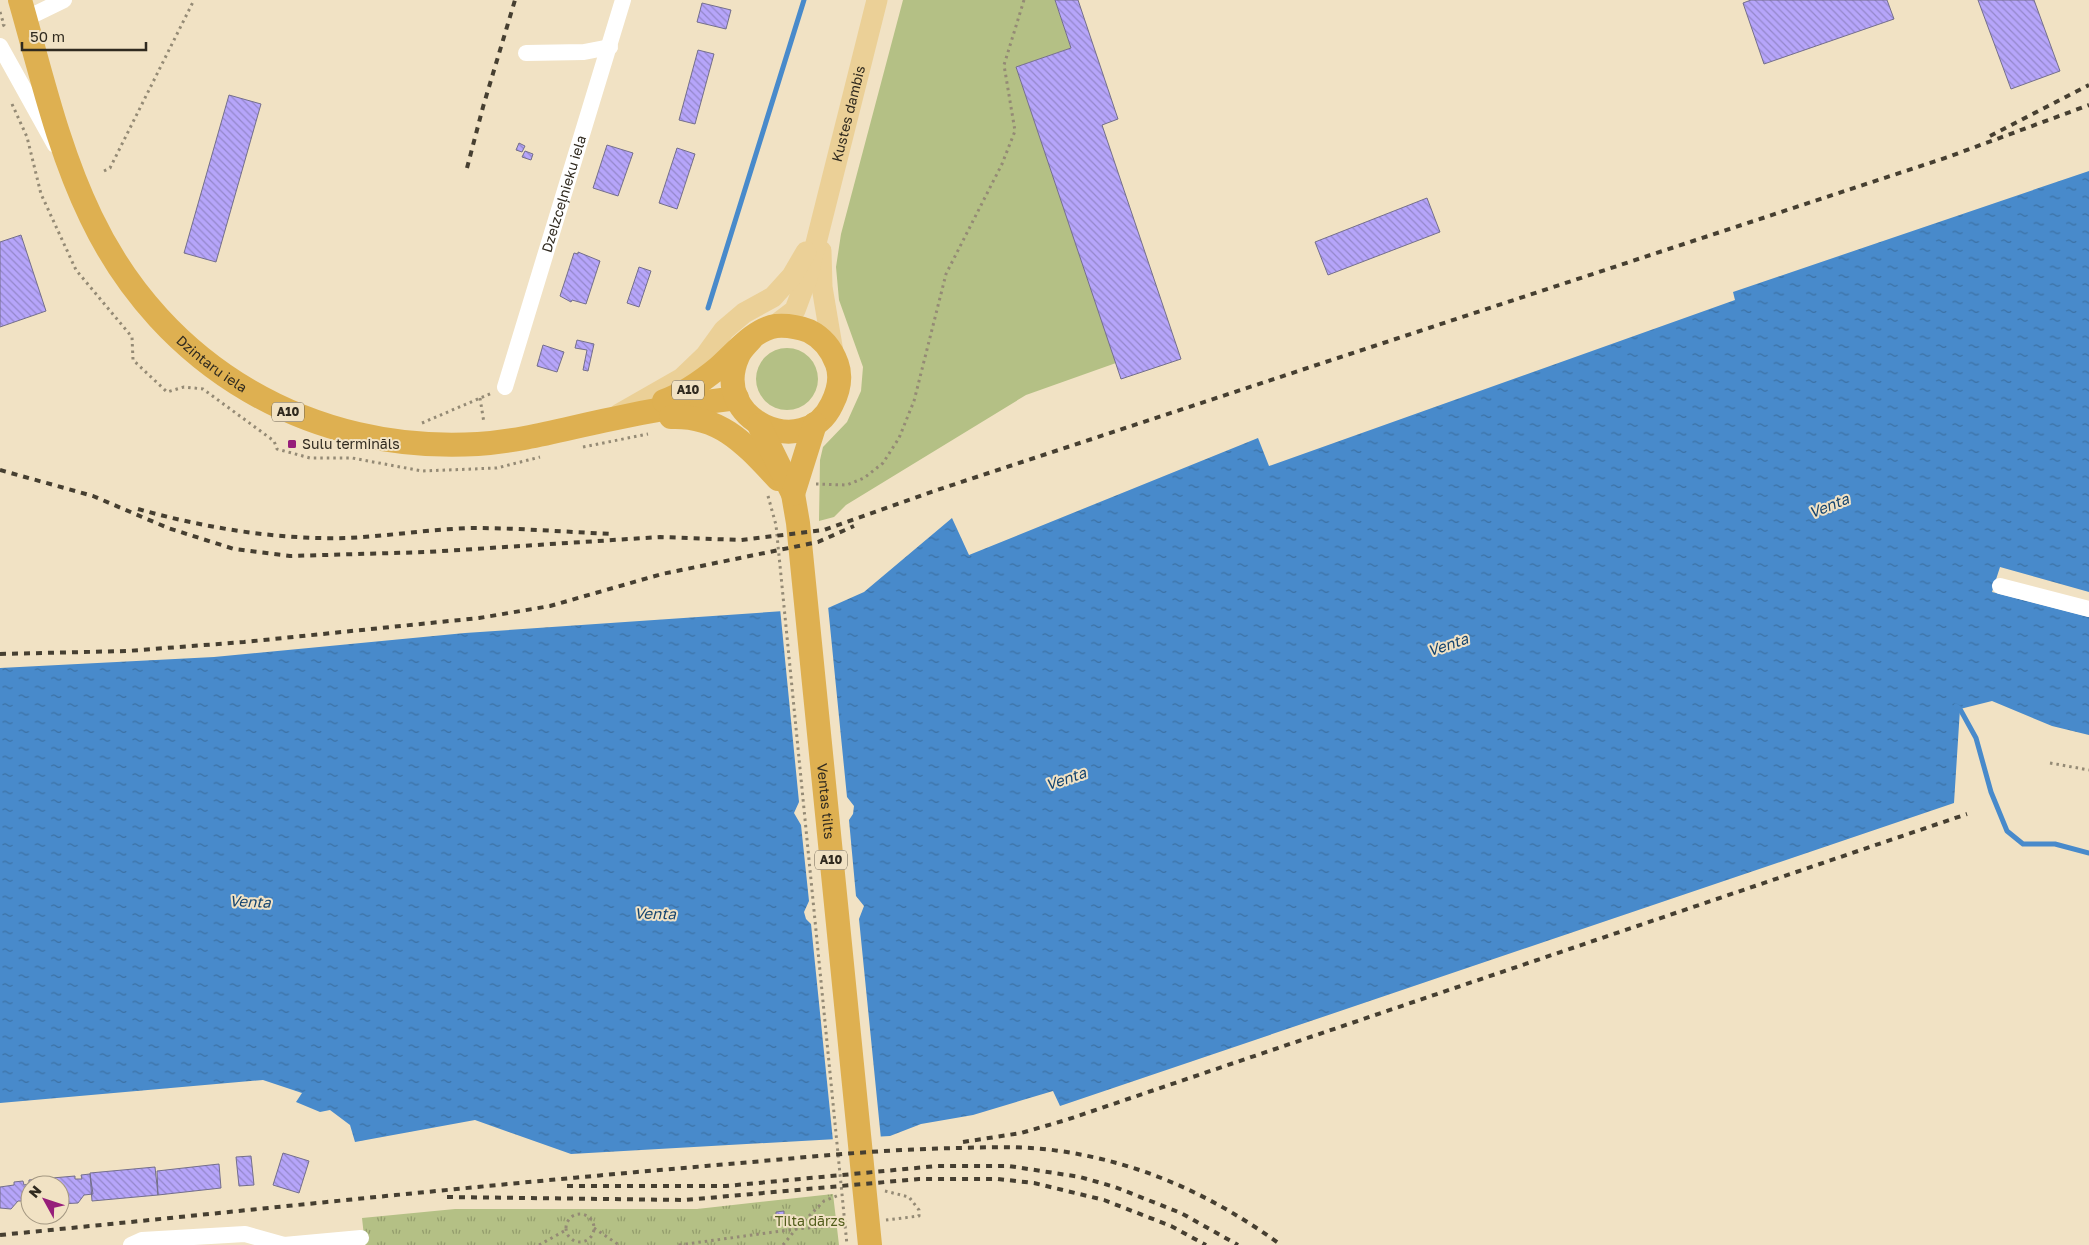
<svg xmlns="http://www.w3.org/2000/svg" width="2089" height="1245" viewBox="0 0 2089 1245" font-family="'Golos Text',sans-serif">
<defs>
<pattern id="park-tufts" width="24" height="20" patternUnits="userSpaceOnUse" patternTransform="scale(1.25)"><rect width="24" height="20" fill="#b4c085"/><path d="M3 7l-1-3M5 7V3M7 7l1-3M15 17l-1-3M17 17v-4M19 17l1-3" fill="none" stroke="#939c6c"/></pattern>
<pattern id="water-ripples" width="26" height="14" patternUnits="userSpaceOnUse" patternTransform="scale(1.25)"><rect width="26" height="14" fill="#488acb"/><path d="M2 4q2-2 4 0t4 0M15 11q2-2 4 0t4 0" fill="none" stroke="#3c71a4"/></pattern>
<pattern id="building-back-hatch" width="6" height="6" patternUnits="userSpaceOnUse" patternTransform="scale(1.25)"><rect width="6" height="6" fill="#b6a5fa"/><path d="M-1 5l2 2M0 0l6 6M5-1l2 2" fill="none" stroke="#9487ca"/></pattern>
</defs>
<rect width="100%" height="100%" fill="#f1e2c4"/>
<!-- grass -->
<path fill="#b4c085" d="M903,0H1055L1071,48L1016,67L1116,363L1026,395L846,505L834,517L819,521L820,460L823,447L847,422L861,391L863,367L839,300L836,267L841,234Z
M756 379a31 31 0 1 1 62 0a31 31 0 1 1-62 0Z"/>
<!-- park -->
<path fill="url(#park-tufts)" d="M833,1194L839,1245H365L362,1218L455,1209H697Z"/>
<!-- water -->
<path fill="url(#water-ripples)" d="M2089,171V592L2000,567L1992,592L2089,617V735L2052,726L1992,701L1960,709L1954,803L1060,1106L1053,1091L973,1115L921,1124L890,1136L571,1154L475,1120L355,1142L350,1125L330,1110L320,1112L296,1102L302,1093L263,1080L0,1103V668L214,657L465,633L828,608L864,592L952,518L969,555L1258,438L1269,466L1735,300L1733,292Z"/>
<!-- pier -->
<path fill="#f1e2c4" d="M828,606L847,797L854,806L853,814L849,820L856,896L864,906L859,919L881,1139L833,1141L811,924L806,919L804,912L809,901L801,825L794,813L799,802L780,608Z"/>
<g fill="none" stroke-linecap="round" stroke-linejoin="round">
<!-- stream -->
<path stroke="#488acb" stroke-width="5" d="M708,308L804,0
M1956,706L1960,709L1976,738L1991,792L2007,831L2023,844H2055L2089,853"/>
</g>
<!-- building -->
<path fill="url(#building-back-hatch)" stroke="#746f8b" d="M1055,0H1078L1118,119L1102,125L1181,359L1121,379L1016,67L1071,48Z
M1751,0H1887L1894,19L1764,64L1743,3Z
M1978,0H2034L2060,71L2011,89Z
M702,3L731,10L726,29L697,22Z
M698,50L714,54L695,124L679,120Z
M229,95L261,104L216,262L184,253Z
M519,143L525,146L522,152L516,150Z
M607,145L633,153L618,196L593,188Z
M677,148L695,154L677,209L659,203Z
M525,151L533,154L531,160L522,157Z
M1427,198L1440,232L1328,275L1315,242Z
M21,235L46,311L0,327V242Z
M578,252L600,261L586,304L572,300L571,302L560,296L574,253L578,254Z
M639,267L651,271L639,307L627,303Z
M577,340L594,344L588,371L583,370L587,350L575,348Z
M543,345L564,352L557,372L537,366Z
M283,1153L309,1161L299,1193L273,1185Z
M251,1156L254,1185L239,1186L236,1157Z
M219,1164L221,1188L158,1195L157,1171Z
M155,1167L158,1195L92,1201L90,1173Z
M90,1174L93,1194L84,1195L78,1203L60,1204V1185H30V1205L24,1201H18L11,1209L0,1208V1187L14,1185V1182L23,1181L24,1185L29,1184V1180L75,1176V1179H82L81,1175Z
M784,1211V1217H776V1212Z"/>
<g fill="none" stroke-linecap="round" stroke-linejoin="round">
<!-- path -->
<path stroke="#948a75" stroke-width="3" stroke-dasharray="2.5 4" stroke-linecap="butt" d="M0,12L4,25L0,27
M12,104L27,137L41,194L76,270L132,337L133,360L167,392L184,387L203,389L274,441L277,449L310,458H352L422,471L497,468L540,457
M104,171L110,168L194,0
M480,398L484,423
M422,423L492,393
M583,447L648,434
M816,484L847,485L864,478L883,463L899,438L914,401L946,274L1002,164L1015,131L1004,65L1024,0
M768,496L776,525L847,1245
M2050,763L2089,770
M885,1191L909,1197L919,1210V1216L886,1220
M566 1228a14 14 0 1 1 28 0a14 14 0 1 1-28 0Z
M594,1228L619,1245
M539,1245L566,1230
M679,1245L796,1229L824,1201L839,1195
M783,1245L796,1229L845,1225"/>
<!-- minor -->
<g stroke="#fff" stroke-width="16">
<path d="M25,19L64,0"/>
<path d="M0,46L55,145"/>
<path d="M526,53L584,52L610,47"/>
<path id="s1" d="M505,387L623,0"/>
<path d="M2000,586L2089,609"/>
<path d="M131,1245L142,1240L245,1234L284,1245L361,1238"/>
</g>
<!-- major -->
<g stroke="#ebd097" stroke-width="21">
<path d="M821,251L822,287L833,352"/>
<path id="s2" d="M774,326L795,310L808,275L877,0"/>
<path d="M619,414L682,378L706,355L724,330L744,313L773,297L792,276L806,252"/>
</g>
<!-- highway -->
<g stroke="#deb051" stroke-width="24">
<path id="s3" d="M20,0C41,73 58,149 91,217C163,368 312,454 478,444C524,441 567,428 612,419C653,410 695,403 737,398"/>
<path d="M664,401C684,394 701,382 718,368C734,354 754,329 776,326C788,325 798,327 809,331C823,338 832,350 837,364C842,378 838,392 832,404C805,462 709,420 738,356C741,349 748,343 752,338"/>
<path d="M671,417C721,415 746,445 778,479"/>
<path id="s4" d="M759,425L793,494L798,523L870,1245"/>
<path d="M793,494L815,424"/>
</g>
<!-- rail -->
<path stroke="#463f31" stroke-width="4" stroke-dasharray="6 6" stroke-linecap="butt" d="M1990,136L2089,85
M467,168L483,107L515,0
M0,470L93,496L168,528L234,549L290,556L428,552L660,537L741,540L824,530L934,491L1948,157L2089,105
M138,509C205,528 278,540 348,538C389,536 431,529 473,528C519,528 566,532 613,534
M0,654L127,651L244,642L479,618L550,606L662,574L818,542L854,526
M963,1142L1021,1133L1066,1120L1967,814
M567,1186H726L937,1166H1009L1080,1177L1115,1187L1181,1213L1238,1245
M447,1197L685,1200L919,1179H998L1034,1183L1104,1200L1171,1226L1206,1245
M0,1235C235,1212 470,1186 706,1166C791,1159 876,1149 961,1148C994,1147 1027,1146 1060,1151C1142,1163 1214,1196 1281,1245"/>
</g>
<!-- markers -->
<rect fill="#961e7a" stroke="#f1e2c4" stroke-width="2" x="287" y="439" width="10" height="10" rx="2.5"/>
<g text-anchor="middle" stroke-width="4" stroke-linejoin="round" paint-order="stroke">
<!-- shield labels -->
<g fill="#f1e2c4" stroke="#6a6150" stroke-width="1">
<rect x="672" y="380.5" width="32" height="19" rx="4"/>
<rect x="272" y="402.5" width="32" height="19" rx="4"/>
<rect x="815" y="850.5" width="32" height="19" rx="4"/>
</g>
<g font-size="12" font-weight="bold" fill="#302a1f">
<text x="688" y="394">A10</text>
<text x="288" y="416">A10</text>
<text x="831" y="864">A10</text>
</g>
<!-- street labels -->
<g font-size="14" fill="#302a1f" stroke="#f1e2c4">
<text dy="5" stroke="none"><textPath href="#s2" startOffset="230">Kustes dambis</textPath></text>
<text dy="5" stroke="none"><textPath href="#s1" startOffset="202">Dzelzceļnieku iela</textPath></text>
<text dy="5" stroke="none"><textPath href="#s3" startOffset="421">Dzintaru iela</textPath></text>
<text dy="5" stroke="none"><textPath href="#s4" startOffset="386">Ventas tilts</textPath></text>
</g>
<!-- poi labels -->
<g font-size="14" fill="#302a1f" stroke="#f1e2c4" text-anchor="start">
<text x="302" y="449">Sulu termināls</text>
</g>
<!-- park labels -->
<g font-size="14" fill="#535e1c" stroke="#f1e2c4">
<text x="810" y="1226">Tilta dārzs</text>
</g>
<!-- water labels -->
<g font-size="15" font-style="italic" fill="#14446f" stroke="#f1e2c4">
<text transform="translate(1829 506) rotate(-22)" y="5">Venta</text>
<text transform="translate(1448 645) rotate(-19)" y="5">Venta</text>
<text transform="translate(1066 779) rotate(-19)" y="5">Venta</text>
<text transform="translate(250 902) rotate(2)" y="5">Venta</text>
<text transform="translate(655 914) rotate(1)" y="5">Venta</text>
</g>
</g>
<!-- north arrow -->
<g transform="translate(45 1200) rotate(310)"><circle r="24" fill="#f1e2c4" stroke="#a49882"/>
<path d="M0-4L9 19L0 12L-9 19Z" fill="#961e7a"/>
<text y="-8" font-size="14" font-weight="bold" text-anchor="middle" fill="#302a1f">N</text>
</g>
<!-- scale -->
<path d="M22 42v8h124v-8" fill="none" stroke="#302a1f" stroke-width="2.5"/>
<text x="30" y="42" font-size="15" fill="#302a1f" stroke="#f1e2c4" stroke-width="4" paint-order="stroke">50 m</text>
</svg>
